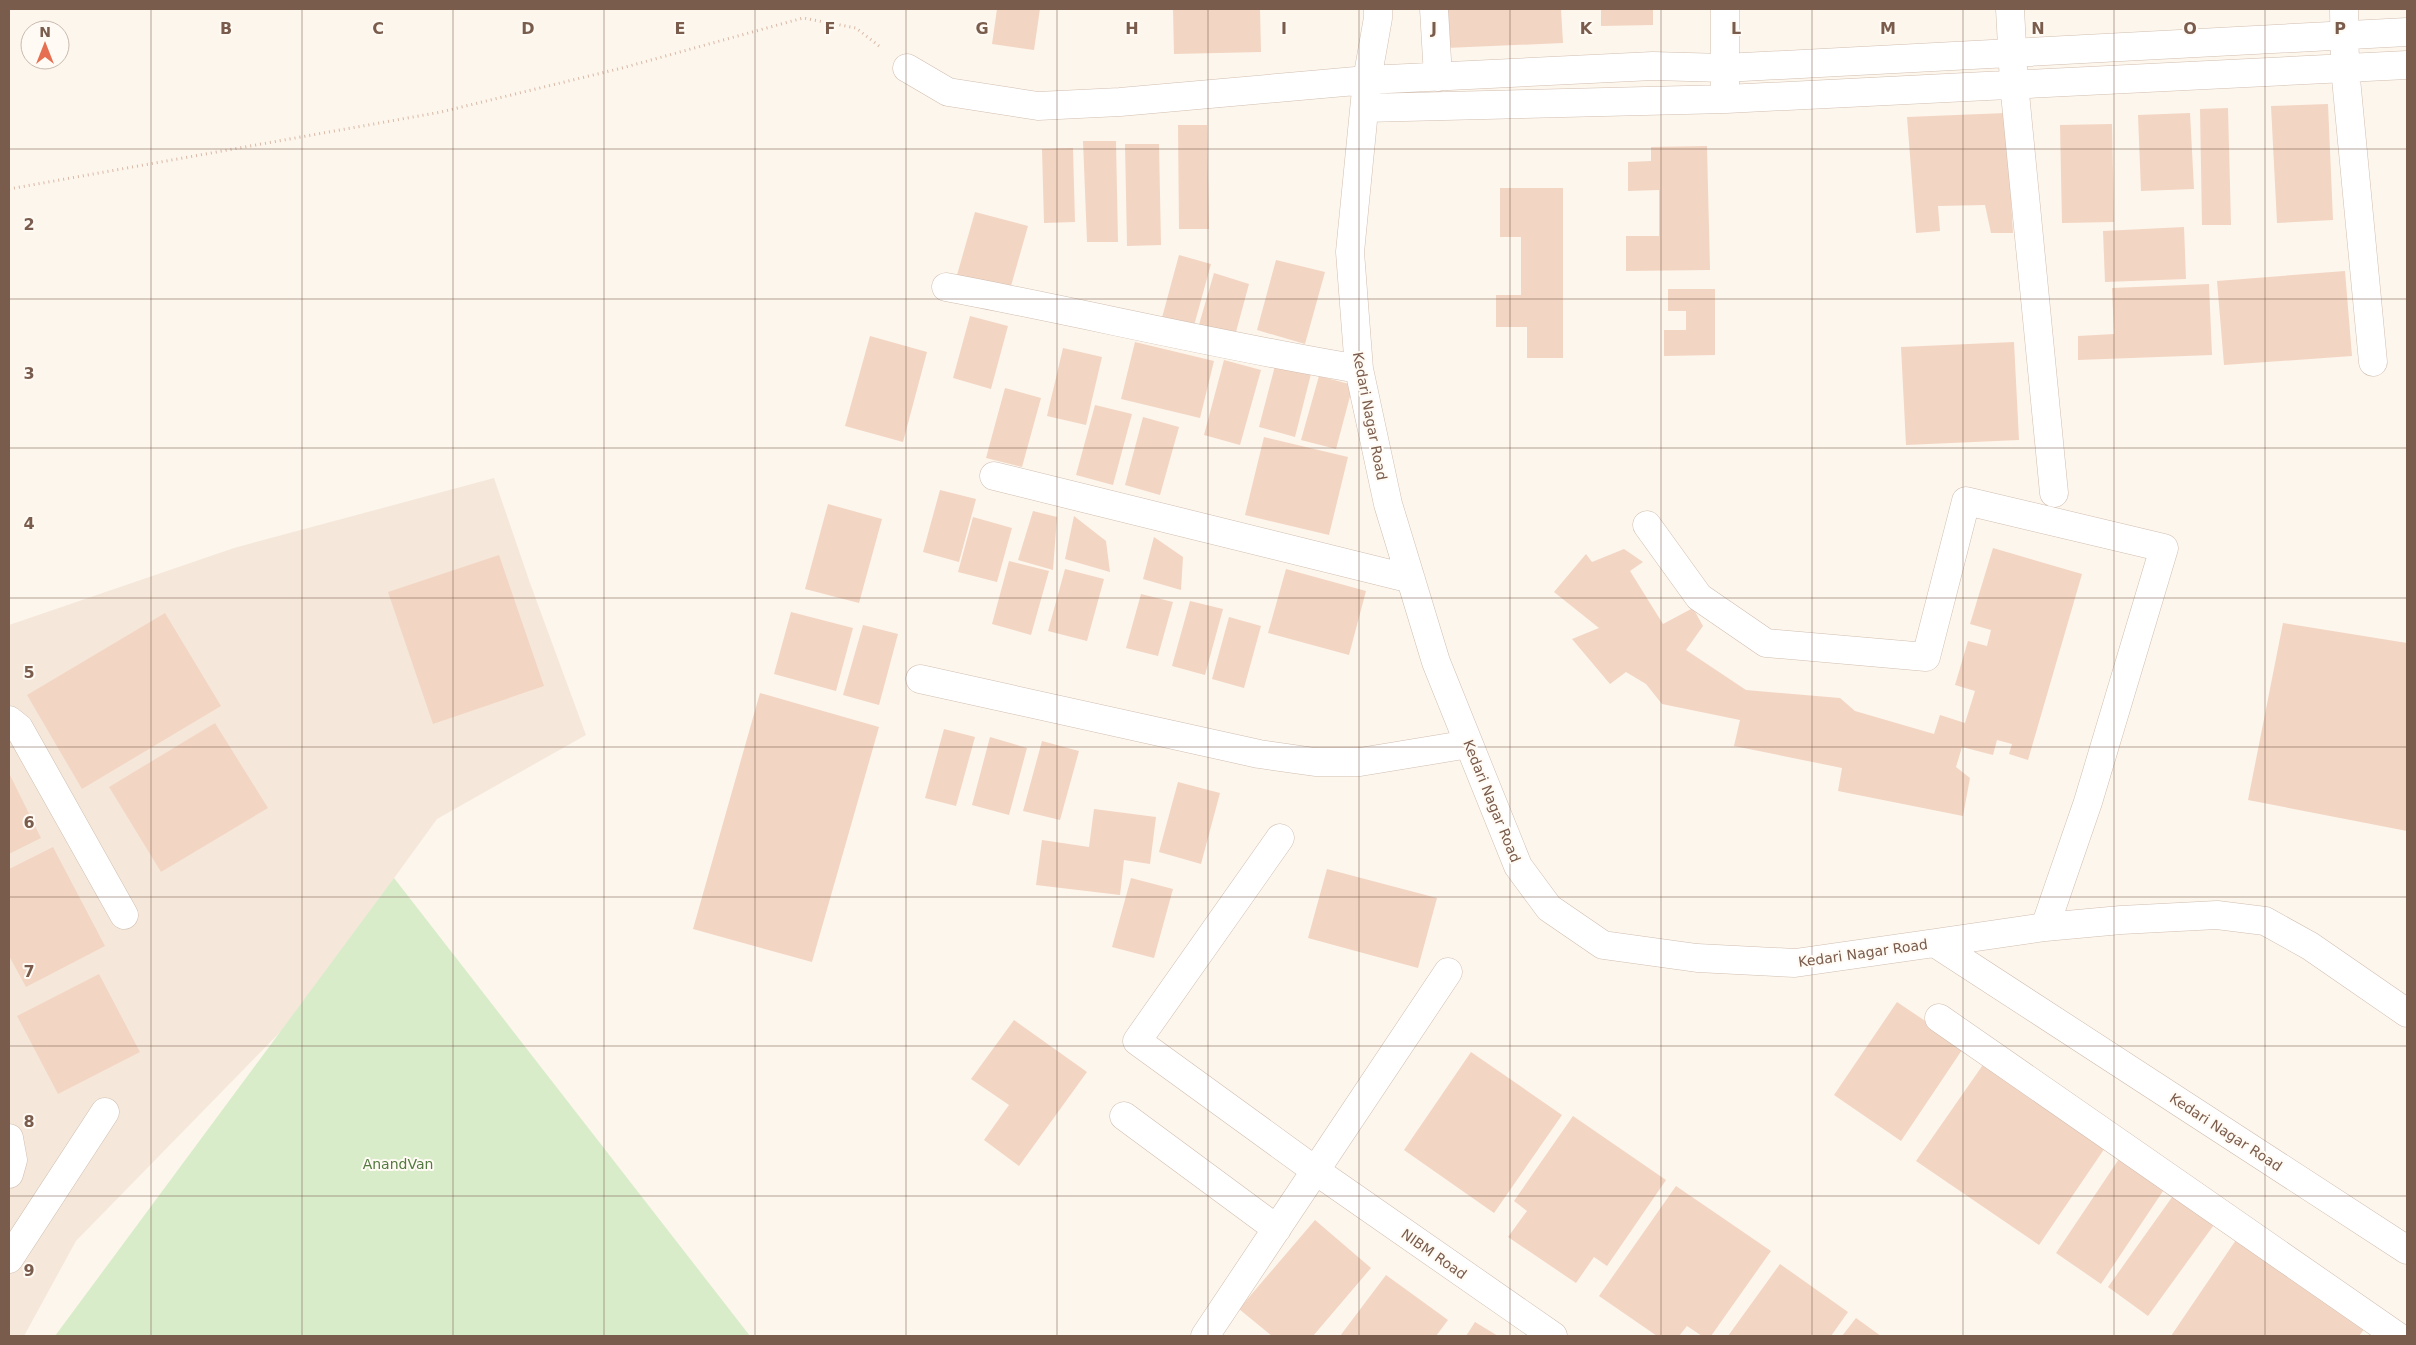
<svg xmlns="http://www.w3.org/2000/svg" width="2416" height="1345" viewBox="0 0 2416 1345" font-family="'DejaVu Sans',sans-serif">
<rect width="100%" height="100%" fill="#fdf6ec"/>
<!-- residential -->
<path fill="#f5e8da" d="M494,478L530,583L586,735L437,819L289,1023L76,1241L24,1336H9V625L234,548Z"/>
<!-- green -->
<path fill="#d8ecc9" d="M394,878L750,1336H55Z"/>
<!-- building -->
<path fill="#f3d5c3" d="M997,9H1040L1034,50L992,44Z
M1173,9H1260L1261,52L1174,54Z
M1444,9H1561L1563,43L1446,48Z
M1601,9H1653V25L1601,26Z
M2328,104L2333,220L2277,223L2271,106Z
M2228,108L2231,225H2202L2200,109Z
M2006,113L2013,233H1991L1985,205L1938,206L1940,231L1916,233L1907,117Z
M2190,113L2194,189L2141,191L2138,115Z
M2112,124L2114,222L2062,223L2060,125Z
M1178,125H1207L1209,229H1179Z
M1083,141H1116L1118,242H1087Z
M1125,144H1159L1161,245L1127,246Z
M1707,146L1710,270L1626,271V236H1659V190L1628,191V162L1651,161V147Z
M1073,148L1075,222L1044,223L1042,149Z
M1500,188H1563V358H1527V327H1496V295H1521V237H1500Z
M975,212L1028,226L1009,293L955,282Z
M2184,227L2186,279L2105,282L2103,231Z
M1179,255L1211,264L1192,333L1160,325Z
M1276,260L1325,272L1305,344L1257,330Z
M2345,271L2352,356L2224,365L2217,281Z
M1214,273L1249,284L1233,343L1196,335Z
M2209,284L2212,355L2078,360V336L2114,334L2112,288Z
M1668,289H1715V355L1664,356V330H1686V311H1668Z
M970,316L1008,326L991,389L953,378Z
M870,336L927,352L903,442L845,426Z
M1135,342L1214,361L1200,418L1121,399Z
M2014,342L2019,440L1906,445L1901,347Z
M1063,348L1102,357L1086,425L1047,416Z
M1224,360L1261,370L1240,445L1204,435Z
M1276,362L1312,370L1295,437L1259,427Z
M1319,376L1353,385L1336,449L1301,440Z
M1005,388L1041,398L1022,467L986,458Z
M1095,405L1132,414L1113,485L1076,475Z
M1143,417L1179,427L1160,495L1125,485Z
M1264,437L1348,457L1329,535L1245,515Z
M940,490L976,499L959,562L923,552Z
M828,504L882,519L859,603L805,589Z
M1033,511L1057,517L1053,570L1018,560Z
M1074,516L1106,541L1110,572L1065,559Z
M973,517L1012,528L997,582L958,572Z
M1154,537L1183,557L1181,590L1143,579Z
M1993,548L2082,574L2028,760L2009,754L2012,744L1997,740L1993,755L1962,747L1956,767L1970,778L1963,816L1838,791L1842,768L1734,746L1740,720L1662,704L1646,684L1626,672L1610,684L1572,639L1599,628L1554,592L1586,554L1592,562L1624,549L1643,562L1630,571L1663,624L1693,608L1703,626L1686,650L1746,690L1840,698L1855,711L1934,734L1940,715L1965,723L1975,691L1955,685L1968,641L1987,646L1991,630L1970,624Z
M499,555L544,686L433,724L388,592Z
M1009,561L1049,571L1031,635L992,624Z
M1065,569L1104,579L1087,641L1048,631Z
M1286,569L1366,591L1349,655L1268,633Z
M1141,594L1173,602L1158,656L1126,648Z
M1190,601L1223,609L1205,675L1172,666Z
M791,612L853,628L836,691L774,674Z
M165,613L221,706L82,789L27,695Z
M1229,617L1261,626L1244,688L1212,679Z
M2283,623L2407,643V831L2248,800Z
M863,625L898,634L879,705L843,695Z
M760,693L879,727L812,962L693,929Z
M215,723L268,808L161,872L109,787Z
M944,729L975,737L956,806L925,798Z
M990,737L1027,748L1009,815L972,805Z
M1042,741L1079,751L1060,820L1023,811Z
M9,773L41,838L9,854Z
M1178,782L1220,793L1201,864L1159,852Z
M1094,809L1156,817L1150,864L1124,860L1120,895L1036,885L1042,840L1089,847Z
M53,847L105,946L26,987L9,956V869Z
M1327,869L1437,898L1418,968L1308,938Z
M1131,878L1173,889L1154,958L1112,947Z
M99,974L140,1052L58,1094L17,1016Z
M1897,1002L1964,1047L1901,1141L1834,1095Z
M1014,1020L1087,1072L1019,1166L984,1140L1009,1105L971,1079Z
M1471,1052L1562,1115L1494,1213L1404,1150Z
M1987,1059L2109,1142L2039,1245L1916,1161Z
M1573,1116L1666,1180L1607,1266L1594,1257L1576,1283L1508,1237L1527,1211L1514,1201Z
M2123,1153L2169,1182L2101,1284L2056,1253Z
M1676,1186L1771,1251L1711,1336H1702L1687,1326L1679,1336H1657L1599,1296Z
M2175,1193L2216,1222L2148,1316L2108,1287Z
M1315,1220L1371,1268L1313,1336H1272L1239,1309Z
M2238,1237L2368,1324L2359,1336H2171Z
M1780,1264L1848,1312L1831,1336H1728Z
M1386,1275L1448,1320L1436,1336H1340Z
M1856,1318L1881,1336H1842Z
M1475,1322L1498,1336H1466Z"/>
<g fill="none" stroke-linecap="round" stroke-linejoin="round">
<defs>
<path id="minor" d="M1378,9V18L1367,80L1350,252L1359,369L1388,504L1436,662L1518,866L1549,908L1603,945L1697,958L1795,963L1935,943L2407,1250
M1434,9L1438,77
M2010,9L2014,83L2054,493
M2344,9L2345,68L2373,362
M907,68L948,92L1038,106L1120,102L1367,80L1653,66L1724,68L2407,32
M1725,85V9
M1365,108L1726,99L2407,65
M946,287C1084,313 1220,346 1359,369
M994,476L1411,579
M1647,525L1699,597L1766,643L1926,657L1966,501L2164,548L2088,802L2045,927
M920,679L1259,754L1315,762H1360L1469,744
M9,720L19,728L124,915
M1280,838L1137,1041L1316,1171L1553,1336
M1935,943L2045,927L2121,920L2217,915L2265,921L2310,946L2407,1013
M1939,1018L2397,1336
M1124,1116L1277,1229
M9,1138L13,1160L9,1174
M9,1259L105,1112
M1205,1336L1448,972"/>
</defs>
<!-- minor casing -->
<use href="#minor" stroke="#d1beb0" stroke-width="29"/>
<!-- path -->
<path stroke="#d9b8a5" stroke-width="3" stroke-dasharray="1 4" stroke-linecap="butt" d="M9,189L441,112L622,68L803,18L856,28L879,46"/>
<!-- minor -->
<use href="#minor" stroke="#fff" stroke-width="28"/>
</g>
<!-- grid -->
<path fill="none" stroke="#7a5c4d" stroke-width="1" stroke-opacity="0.55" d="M151,9V1336M302,9V1336M453,9V1336M604,9V1336M755,9V1336M906,9V1336M1057,9V1336M1208,9V1336M1359,9V1336M1510,9V1336M1661,9V1336M1812,9V1336M1963,9V1336M2114,9V1336M2265,9V1336M9,149H2407M9,299H2407M9,448H2407M9,598H2407M9,747H2407M9,897H2407M9,1046H2407M9,1196H2407"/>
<g text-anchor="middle" stroke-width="4" stroke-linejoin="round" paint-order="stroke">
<!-- street labels -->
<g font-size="14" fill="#7a5c4d" stroke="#fffaf3">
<text transform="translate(1370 416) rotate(79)" y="5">Kedari Nagar Road</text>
<text transform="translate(1492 801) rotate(68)" y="5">Kedari Nagar Road</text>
<text transform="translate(1863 953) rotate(-8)" y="5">Kedari Nagar Road</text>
<text transform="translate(2226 1132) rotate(33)" y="5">Kedari Nagar Road</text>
<text transform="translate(1434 1254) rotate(35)" y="5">NIBM Road</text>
</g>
<!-- park labels -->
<g font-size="14" fill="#537a41" stroke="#fffaf3">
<text x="398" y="1169">AnandVan</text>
</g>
</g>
<g font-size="16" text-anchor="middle" font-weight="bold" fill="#7a5c4d" stroke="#fffaf3" stroke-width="4" stroke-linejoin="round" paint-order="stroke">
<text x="226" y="34">B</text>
<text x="378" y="34">C</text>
<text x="528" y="34">D</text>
<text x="680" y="34">E</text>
<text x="830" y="34">F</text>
<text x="982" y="34">G</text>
<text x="1132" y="34">H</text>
<text x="1284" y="34">I</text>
<text x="1434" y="34">J</text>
<text x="1586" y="34">K</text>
<text x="1736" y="34">L</text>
<text x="1888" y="34">M</text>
<text x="2038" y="34">N</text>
<text x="2190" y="34">O</text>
<text x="2340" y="34">P</text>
<text x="29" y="230">2</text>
<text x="29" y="379">3</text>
<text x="29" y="529">4</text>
<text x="29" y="678">5</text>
<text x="29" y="828">6</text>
<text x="29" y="977">7</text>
<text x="29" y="1127">8</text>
<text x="29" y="1276">9</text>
</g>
<!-- border -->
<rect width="2416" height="1345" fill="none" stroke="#7a5c4d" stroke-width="20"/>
<!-- north arrow -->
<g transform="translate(45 45)"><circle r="24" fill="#fffaf3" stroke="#cabbb1"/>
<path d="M0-4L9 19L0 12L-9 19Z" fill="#e76f51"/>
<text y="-8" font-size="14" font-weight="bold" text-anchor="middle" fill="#7a5c4d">N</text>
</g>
</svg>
